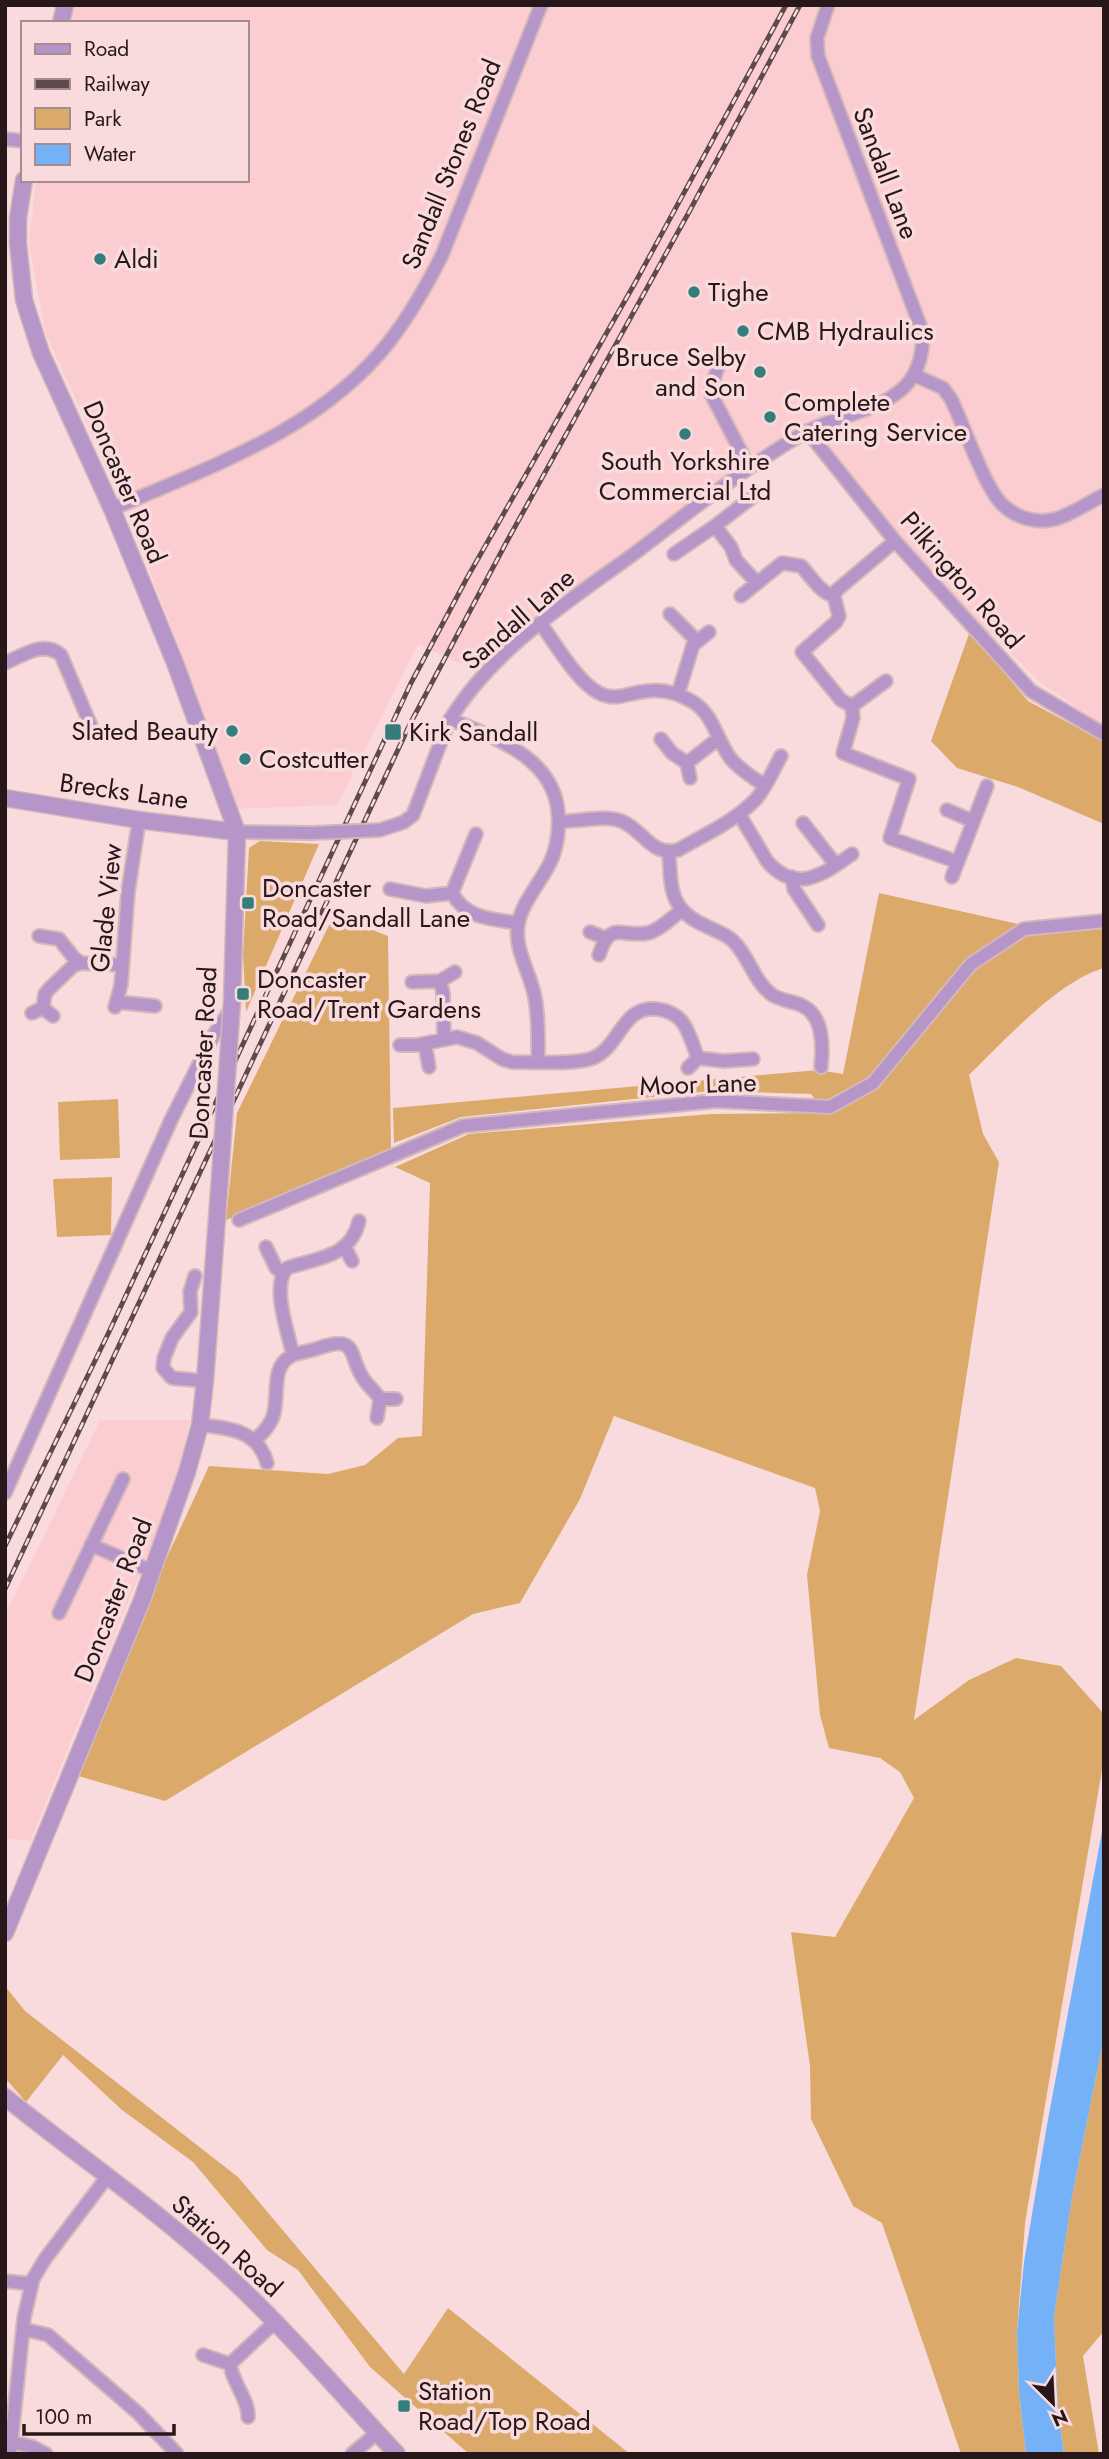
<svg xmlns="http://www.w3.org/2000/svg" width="1109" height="2459" viewBox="0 0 1109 2459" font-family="Jost,sans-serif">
<rect width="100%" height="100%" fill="#f9dbdd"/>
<!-- built -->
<path fill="#fbcdd0" d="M74,5H1104V726L1041,683L976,620L898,535L808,421L738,466L537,621L478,672L418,644L337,805L238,809L185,662L125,508L45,332L29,243L36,180H247V23H70Z
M100,1420H190L173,1493L30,1841L5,1838V1616Z"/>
<!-- green -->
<path fill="#dbaa6b" d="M970,631L1028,701L1104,742V824L1018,787L957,768L931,741Z
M260,841L319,844L246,1012L243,954L249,848Z
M879,893L1023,925L1073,922L1082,931L1104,929V968C1058,981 1004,1041 969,1075L983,1134L999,1162L914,1720L969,1680L1016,1658L1061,1666L1104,1714L1102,1770L1025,2223L1017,2332L1019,2392L1026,2454H961L882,2223L853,2206L811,2119L810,2066L791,1932L835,1937L914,1798L900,1772L880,1758L829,1748L820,1715L807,1575L820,1511L815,1488L614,1416L580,1499L520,1603L473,1614L165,1801L78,1776L158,1577L209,1466L328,1474L365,1465L398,1438L422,1436L430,1183L395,1167L469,1134L711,1114L824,1113L811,1094L711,1091L461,1117L394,1143L393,1108L818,1070L843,1074Z
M334,915L388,936L391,1150L226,1220L237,1113Z
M118,1099L120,1158L60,1160L58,1102Z
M112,1177L111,1235L57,1237L53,1179Z
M5,1986L25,2011L238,2177L404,2374L448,2308L630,2454H469L370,2367L298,2270L267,2250L193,2162L122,2110L63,2055L26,2102L5,2078Z
M1104,2037V2331L1083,2356L1099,2454H1064L1058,2411L1054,2317L1072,2197Z"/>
<!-- water -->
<path fill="#75b1f7" d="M1104,1821V2037L1072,2197L1054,2317L1058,2411L1064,2454H1026L1019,2392L1017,2332L1024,2262L1047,2125Z"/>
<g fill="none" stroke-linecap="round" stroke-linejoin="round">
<defs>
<path id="minor" d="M5,139L23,141
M718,367L710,392L749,467
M914,375L943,388L951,399C964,425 985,490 1004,506C1017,518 1038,524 1055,519C1071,515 1089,502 1104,495
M807,431L895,541L1031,691L1104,734
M755,495L715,526L731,547L736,560L757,583
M112,509C211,466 320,430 389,342C410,315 427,285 442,255L541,5
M674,554L715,526
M741,596L782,563L801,566C811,576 820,593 834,596
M834,596L839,616L836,622L802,652L841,700L852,706
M834,596L837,590L895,541
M670,614L697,641
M540,623C556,644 577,682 599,693C614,701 626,694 641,692C659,688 677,692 693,702C714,715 717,741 731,759C740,770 754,778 765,786
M5,663C24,655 43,640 61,655L91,726
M886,681L852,706L853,718L843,753L909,779L890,838L958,862
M678,694L693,645L709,632
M450,719C494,738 552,756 558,811C560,828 557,848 550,863C540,883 521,904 518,925C514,950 531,974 535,998C539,1019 538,1041 538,1062
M661,739L672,753L687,763L690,778
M687,763L719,738
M947,810L973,821
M739,814L767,861C796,895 824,874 852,854
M559,822C578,821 603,815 621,821C643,829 651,857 678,850C704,835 735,821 756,799C767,786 773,770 781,756
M803,823L836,865
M380,830L404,822L413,815L448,723C491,650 568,602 635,553C690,511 744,468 804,433C834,416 874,413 901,390C918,376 923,355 923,333L818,56L817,38L828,5
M237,832L312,833
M476,834L452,893C466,919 492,919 518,923
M669,852C671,888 669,910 706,926C715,931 727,934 734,942C749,957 754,981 771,994C779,1000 791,1001 801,1005C824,1015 823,1046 821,1067
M792,877L794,889L818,925
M952,877L987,786
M390,889L426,896L452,893
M590,932L605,938
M39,936L59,939L74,958L81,963
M599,955C611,919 620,938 648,933C660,930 671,918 681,911
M440,981L443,993L444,1039
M412,982L440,981L455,972
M117,1002L155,1006
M115,1007L121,985L128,892L139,820
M43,1008L45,994L49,989L73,966L81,963L122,965
M32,1013L43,1008L53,1016
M425,1044L429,1067
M400,1045H417L457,1037L477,1043L502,1059L512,1062C532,1062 575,1065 593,1058C620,1047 622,1005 657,1009C687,1013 688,1034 698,1058
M688,1068L698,1058L724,1061L753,1059
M239,1220L463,1126L716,1101L830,1107L873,1083L971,964L1024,929L1104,921
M266,1247L276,1268L283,1273
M345,1247L352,1261
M195,1276L190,1292L191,1312L172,1338L164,1358L163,1368L172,1378L205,1381
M293,1355C288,1332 271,1286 287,1268C318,1258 351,1257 359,1221
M377,1418L380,1399H396
M200,1425C229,1428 258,1430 267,1463
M255,1440C262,1434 268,1428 272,1419C281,1400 268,1366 293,1355C301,1352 311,1351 319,1348C359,1334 348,1356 363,1378C368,1386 375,1391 380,1399
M5,1493L171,1120L213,1036L231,1009
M91,1545L152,1571
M59,1613L123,1479
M5,2281L32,2284
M23,2329L48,2335L138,2413L177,2454
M203,2355L230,2364
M248,2417C249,2400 232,2382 230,2364L275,2322
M11,2442L33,2447L46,2454
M10,2454L24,2318L33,2279L45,2259L107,2177
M352,2454L377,2433"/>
<path id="tertiary" d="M61,23L65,5
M24,180L18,218V244L24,300L30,319L41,353L112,509L175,663L237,832L232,1002
M5,798L139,820L237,832
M5,1933L142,1600L187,1472L200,1425L205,1381L220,1177
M5,2097C78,2156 156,2209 225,2273C286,2329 340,2393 397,2454"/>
</defs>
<!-- minor casing -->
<use href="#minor" stroke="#d3b8ba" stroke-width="16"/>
<!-- tertiary casing -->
<use href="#tertiary" stroke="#d3b8ba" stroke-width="19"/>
<!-- minor -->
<use href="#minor" stroke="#b696c9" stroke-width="12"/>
<!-- tertiary -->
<use href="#tertiary" stroke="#b696c9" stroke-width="16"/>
<defs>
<path id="rail" d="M5,1546L108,1334L411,683L467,578L635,283L786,5
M5,1589L410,724L506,543L689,212L800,5"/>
</defs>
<!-- rail casing -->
<use href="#rail" stroke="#5e4a4c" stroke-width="5"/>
<!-- rail -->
<use href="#rail" stroke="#f9dbdd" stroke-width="2.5" stroke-dasharray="8" stroke-linecap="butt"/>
<defs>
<path id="minor-bridge" d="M312,833L380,830"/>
<path id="tertiary-bridge" d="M220,1177L232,1002"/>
</defs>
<!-- minor-bridge casing -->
<use href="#minor-bridge" stroke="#d3b8ba" stroke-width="16" stroke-linecap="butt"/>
<!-- tertiary-bridge casing -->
<use href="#tertiary-bridge" stroke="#d3b8ba" stroke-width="19" stroke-linecap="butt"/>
<!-- minor-bridge -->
<use href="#minor-bridge" stroke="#b696c9" stroke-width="12"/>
<!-- tertiary-bridge -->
<use href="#tertiary-bridge" stroke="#b696c9" stroke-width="16"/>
</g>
<!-- markers -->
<g fill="#347d7b" stroke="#f9dbdd" stroke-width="2.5">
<circle cx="100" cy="259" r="7"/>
<circle cx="694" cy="292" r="7"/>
<circle cx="743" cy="331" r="7"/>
<circle cx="760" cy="372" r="7"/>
<circle cx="770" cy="417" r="7"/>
<circle cx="685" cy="434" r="7"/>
<circle cx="232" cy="731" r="7"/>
<rect x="384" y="723" width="18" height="18" rx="3.5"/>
<circle cx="245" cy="759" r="7"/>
<rect x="241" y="896" width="14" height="14" rx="3.5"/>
<rect x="236" y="987" width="14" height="14" rx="3.5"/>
<rect x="397" y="2399" width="14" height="14" rx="3.5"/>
</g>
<g text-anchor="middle" stroke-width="7" stroke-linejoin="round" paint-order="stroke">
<!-- street labels -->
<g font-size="26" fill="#281719" stroke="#f9dbdd">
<text transform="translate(451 164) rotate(-68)" y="9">Sandall Stones Road</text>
<text transform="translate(886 173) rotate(69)" y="9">Sandall Lane</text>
<text transform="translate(125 482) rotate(67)" y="9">Doncaster Road</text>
<text transform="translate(962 580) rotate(49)" y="9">Pilkington Road</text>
<text transform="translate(518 619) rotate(-41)" y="9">Sandall Lane</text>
<text transform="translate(124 791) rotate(8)" y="9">Brecks Lane</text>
<text transform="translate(106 908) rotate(-84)" y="9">Glade View</text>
<text transform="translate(203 1053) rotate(-87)" y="9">Doncaster Road</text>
<text transform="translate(698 1084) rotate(-2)" y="9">Moor Lane</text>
<text transform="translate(113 1600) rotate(-69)" y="9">Doncaster Road</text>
<text transform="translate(227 2246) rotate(42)" y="9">Station Road</text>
</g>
<!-- poi labels -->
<g font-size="26" fill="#281719" stroke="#f9dbdd" text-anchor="start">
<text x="114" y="268">Aldi</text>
<text x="708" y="301">Tighe</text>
<text x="757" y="340">CMB Hydraulics</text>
<text x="746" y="366" text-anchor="end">Bruce Selby<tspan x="746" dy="30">and Son</tspan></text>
<text x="784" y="411">Complete<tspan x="784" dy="30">Catering Service</tspan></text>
<text x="685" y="470" text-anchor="middle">South Yorkshire<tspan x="685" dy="30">Commercial Ltd</tspan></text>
<text x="218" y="740" text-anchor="end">Slated Beauty</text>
<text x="409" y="741">Kirk Sandall</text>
<text x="259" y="768">Costcutter</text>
<text x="262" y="897">Doncaster<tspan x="262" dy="30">Road/Sandall Lane</tspan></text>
<text x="257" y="988">Doncaster<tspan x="257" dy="30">Road/Trent Gardens</tspan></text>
<text x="418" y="2400">Station<tspan x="418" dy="30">Road/Top Road</tspan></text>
</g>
</g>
<!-- border -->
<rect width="1109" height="2459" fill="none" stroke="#281719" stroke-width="14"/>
<!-- legend -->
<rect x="21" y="21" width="228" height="161" fill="#f9dbdd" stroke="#a58d8f" stroke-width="2"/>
<rect x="35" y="44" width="35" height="10" fill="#b696c9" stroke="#a58d8f" stroke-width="2"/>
<text x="84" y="56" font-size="21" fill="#281719">Road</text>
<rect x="35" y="79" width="35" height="10" fill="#5e4a4c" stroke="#a58d8f" stroke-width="2"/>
<text x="84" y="91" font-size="21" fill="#281719">Railway</text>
<rect x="35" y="108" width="35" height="21" fill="#dbaa6b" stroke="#a58d8f" stroke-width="2"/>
<text x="84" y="126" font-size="21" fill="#281719">Park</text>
<rect x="35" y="144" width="35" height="21" fill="#75b1f7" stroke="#a58d8f" stroke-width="2"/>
<text x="84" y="161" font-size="21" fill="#281719">Water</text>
<!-- north arrow -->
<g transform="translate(1053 2403) rotate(156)" stroke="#f9dbdd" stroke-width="5" paint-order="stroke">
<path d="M0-5L12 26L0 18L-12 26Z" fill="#281719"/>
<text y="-10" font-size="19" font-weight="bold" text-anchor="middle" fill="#281719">N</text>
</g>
<!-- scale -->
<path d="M24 2424v10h150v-10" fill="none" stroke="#281719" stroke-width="3.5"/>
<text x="35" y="2424" font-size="21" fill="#281719" stroke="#f9dbdd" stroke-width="5" paint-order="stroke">100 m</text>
</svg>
